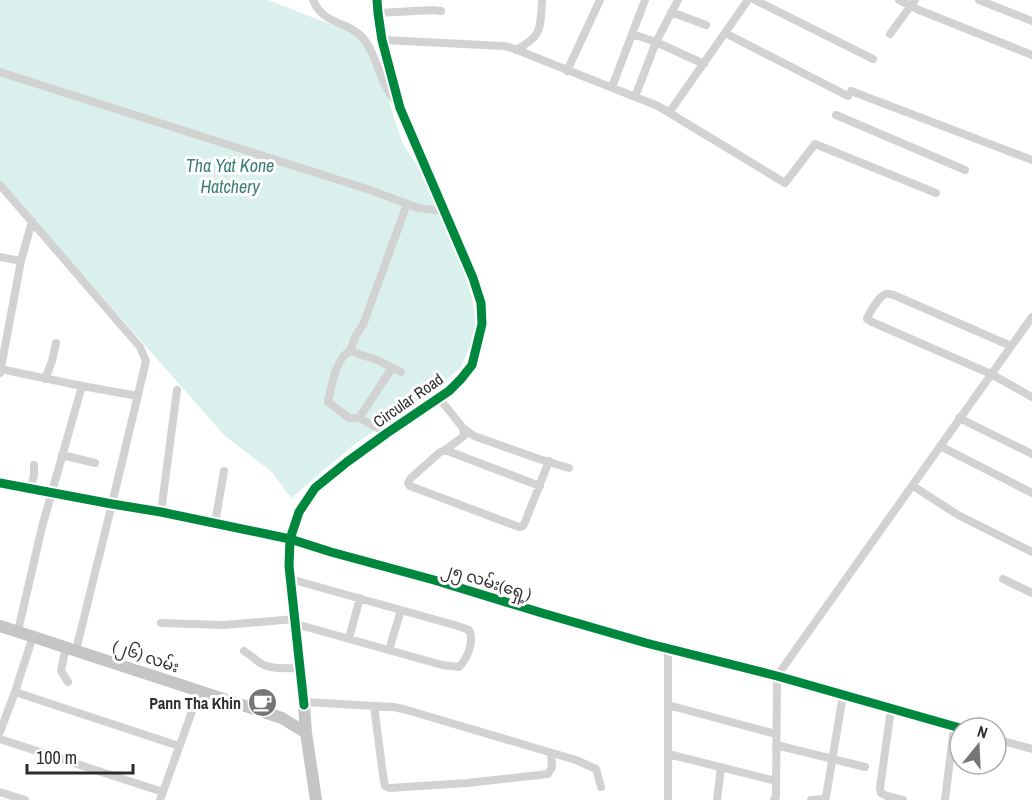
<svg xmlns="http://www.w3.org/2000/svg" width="1032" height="800" viewBox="0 0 1032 800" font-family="'Archivo Narrow','Noto Sans Myanmar',sans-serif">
<rect width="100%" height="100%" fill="#fff"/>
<!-- water -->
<path fill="#d9f0ec" d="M0,0H268L319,20L356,33L366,49L383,82L402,142L433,191L466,272L477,322L469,349L461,367L436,388L351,447L291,498L272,472L225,436L0,181Z"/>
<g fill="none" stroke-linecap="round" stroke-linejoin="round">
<!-- street -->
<path stroke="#d2d2d2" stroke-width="8" d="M313,0C324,26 347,20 363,38C375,52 378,73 387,89C390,94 394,99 397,104
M755,0L873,59
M899,0L919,10L1032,55
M979,0L1032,21
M671,12L706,25
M378,13L434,10L441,11
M725,33L848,96
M632,34L656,42L704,64
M890,34L915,0
M382,40L504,46L512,48L658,106L785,183L815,144L936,193
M516,50C543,35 540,29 542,0
M567,71L600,0
M0,72L370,190L418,208L444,211
M612,87L645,0
M851,91L1032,160
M635,97L656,42L678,0
M667,111L670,112L671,110L748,0
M836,115L965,170
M0,185L140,347L146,361L112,504L76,650
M0,257L21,261
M1011,346L896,296C894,295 888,293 886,294C880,295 869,313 867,319L872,322L991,374L1032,397
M350,351L356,335L363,325L407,204
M0,369L82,386L138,396
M0,373L21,261L32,221
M45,379L52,361L56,343
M439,398L463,428L474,436L539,459L569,468
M359,418L392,368
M959,418L1032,454
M463,428L464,436L445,450L439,453L411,478L408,483L410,486L519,527L523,526L525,522L549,461
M387,433L359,418H349L328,402C331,388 336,357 350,351L377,360L401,372
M940,446L1032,493
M445,450L540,486
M62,455L95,463
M0,483L112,504L161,512L290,539L331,552L434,580L542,613L646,643L777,676L960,728
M913,486L958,515L1032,552
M30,488L34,476V465
M161,512L177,390
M215,523L224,471
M290,579L458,626L469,630C475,641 467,659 459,667L442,665L296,624
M1003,579L1032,593
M161,623L223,625L295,619
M18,631L42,527L82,386
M349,638L360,598
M66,647L61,671L68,682
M389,650L401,610
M244,651C250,655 255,659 260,663C271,670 287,668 300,668
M15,692L179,746
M304,702L394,707L407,710L576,760L596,769L601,787
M668,705L776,734
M374,706L383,775L385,786L390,788L467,783L548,774L552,767L551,753
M891,709L880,788L881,793L887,796L903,800
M0,732L15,692L33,636
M0,739L163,792
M996,739L1032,749
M776,745L865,767
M668,754L776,781
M0,792L25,800
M160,800L199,692
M668,800V648
M717,800L721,767
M774,800L776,797L777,676L1032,317
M811,800L824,799L826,797L843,695
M945,800L954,727"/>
<!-- secondary -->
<path stroke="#cbcbcb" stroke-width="10" d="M304,705L289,566L290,539L299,512L315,488L347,462L387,433L449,391L461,379L472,365L482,324L481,303L473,278L400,108L382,40L378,13L377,0"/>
<!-- primary -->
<path stroke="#c5c5c5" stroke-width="12" d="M0,626L282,718L306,733
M304,705L306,733L316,800"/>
<defs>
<path id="cycleway" d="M0,483L112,504L161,512L290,539L331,552L434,580L542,613L646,643L777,676L960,728
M304,705L289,566L290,539L299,512L315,488L347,462L387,433L449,391L461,379L472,365L482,324L481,303L473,278L400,108L382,40L378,13L377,0"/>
</defs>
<!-- cycleway casing -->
<use href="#cycleway" stroke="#fff" stroke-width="13"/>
<!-- cycleway -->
<use href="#cycleway" stroke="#00873e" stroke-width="9"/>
</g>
<!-- icons -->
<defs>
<symbol id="cafe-disc" viewBox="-11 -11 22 22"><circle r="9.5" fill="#767676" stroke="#fff"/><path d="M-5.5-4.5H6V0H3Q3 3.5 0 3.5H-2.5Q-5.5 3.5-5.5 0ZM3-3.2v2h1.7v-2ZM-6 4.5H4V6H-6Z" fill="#fff"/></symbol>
</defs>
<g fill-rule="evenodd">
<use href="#cafe-disc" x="246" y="686" width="33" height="33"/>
</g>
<g text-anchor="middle" stroke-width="6" stroke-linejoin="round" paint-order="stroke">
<!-- street labels -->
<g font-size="16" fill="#2d2d2d" stroke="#fff">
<text transform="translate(408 400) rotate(-35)" y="6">Circular Road</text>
<text transform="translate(487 581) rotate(17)" y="6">၂၅ လမ်း(ရှေ့)</text>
<text transform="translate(146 656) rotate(19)" y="6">(၂၆) လမ်း</text>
</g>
<!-- poi labels -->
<g font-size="16" font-weight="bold" fill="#2d2d2d" stroke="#fff" text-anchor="end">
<text x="241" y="709">Pann Tha Khin</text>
</g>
<!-- water labels -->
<g font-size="18" font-style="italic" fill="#3c7e74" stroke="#fff">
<text x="230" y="172">Tha Yat Kone<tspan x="230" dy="21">Hatchery</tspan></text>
</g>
</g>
<!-- north arrow -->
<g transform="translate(978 746) rotate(18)"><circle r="28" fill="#ffffff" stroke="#ababab" stroke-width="1.5"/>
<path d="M0-4.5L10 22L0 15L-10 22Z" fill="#767676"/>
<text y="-9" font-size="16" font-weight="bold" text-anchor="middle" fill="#2d2d2d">N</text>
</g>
<!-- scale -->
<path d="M27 764v9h106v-9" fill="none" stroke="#2d2d2d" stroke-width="3"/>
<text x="36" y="764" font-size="18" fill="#2d2d2d" stroke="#ffffff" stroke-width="4.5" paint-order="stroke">100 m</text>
</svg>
